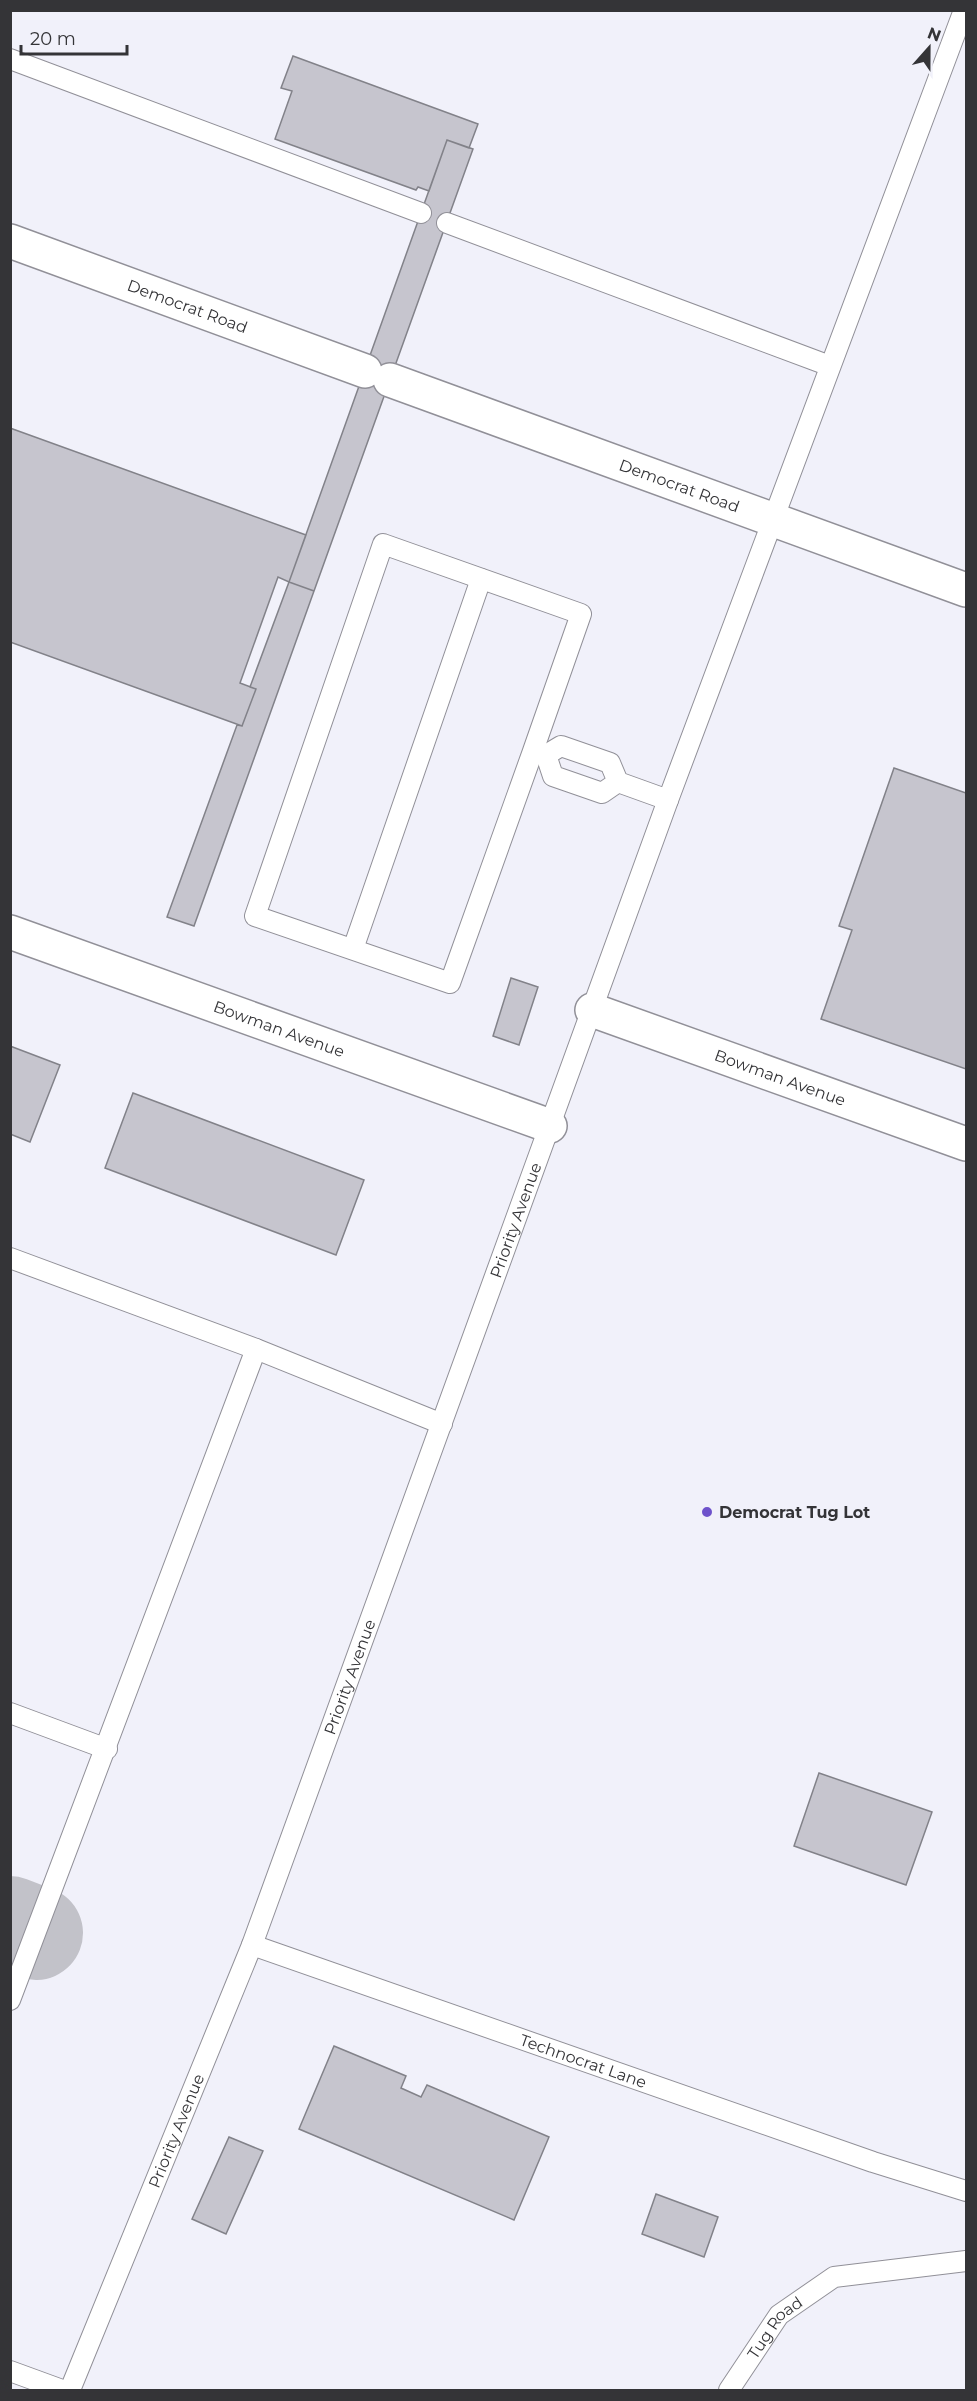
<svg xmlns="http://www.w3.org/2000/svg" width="977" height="2401" viewBox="0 0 977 2401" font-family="Montserrat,sans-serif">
<rect width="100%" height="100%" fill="#f1f1fa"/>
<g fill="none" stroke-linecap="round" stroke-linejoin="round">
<!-- taxiway -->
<path stroke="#c2c2c9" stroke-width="94" d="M10,1923L36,1933"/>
</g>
<!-- building -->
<path fill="#c6c5ce" stroke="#828289" stroke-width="1.5" d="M293,56L478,124L469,148L447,140L429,191L418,187L416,190L275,139L292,91L281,88Z
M447,140L473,149L314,591L289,582Z
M10,428L306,535L289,582L278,577L240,683L256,689L242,726L10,642Z
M289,582L314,591L194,926L167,917L237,725L242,726L256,689L250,687Z
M894,768L966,793V1069L821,1019L852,930L839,926Z
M511,978L538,987L519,1045L493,1036Z
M10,1046L60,1065L30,1142L10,1134Z
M133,1093L364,1180L336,1255L105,1168Z
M819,1773L932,1812L906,1885L794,1846Z
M334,2046L406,2076L401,2088L421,2097L427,2085L549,2137L514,2220L299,2129Z
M229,2137L263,2151L226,2234L192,2219Z
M656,2194L718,2217L704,2257L642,2234Z"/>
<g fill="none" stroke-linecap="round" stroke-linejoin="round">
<defs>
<g id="service">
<path d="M10,59L421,213"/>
<path d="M447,223L830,366"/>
<path d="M533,751L450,983L255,916L383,544L581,614L533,751L546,755"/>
<path d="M618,782L602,793L553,776L546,755L561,746L610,763L618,782L668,800"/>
<path d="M353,949L481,579"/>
<path d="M10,1258L256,1349L442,1424"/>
<path d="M10,1713L107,1749"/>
<path id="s1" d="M252,1945L873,2162L966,2191"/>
<path d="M10,2000L256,1349"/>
<path d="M10,2371L62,2390"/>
<path id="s2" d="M70,2390L252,1945L668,800L964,10"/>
<path id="s3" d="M729,2390L779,2315L834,2277L966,2261"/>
</g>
<g id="minor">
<path id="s4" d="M10,932L550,1126"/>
<path id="s5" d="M592,1010L966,1144"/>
</g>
<g id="secondary">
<path id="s6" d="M10,241L365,371"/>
<path id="s7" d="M390,380L966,590"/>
</g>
</defs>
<!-- service casing -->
<use href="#service" stroke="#919098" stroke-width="22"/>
<!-- minor casing -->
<use href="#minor" stroke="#919098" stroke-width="36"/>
<!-- secondary casing -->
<use href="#secondary" stroke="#919098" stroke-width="36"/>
<!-- service -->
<use href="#service" stroke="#fff" stroke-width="20"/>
<!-- minor -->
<use href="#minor" stroke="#fff" stroke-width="33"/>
<!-- secondary -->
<use href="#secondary" stroke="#fff" stroke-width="33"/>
</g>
<!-- markers -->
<circle fill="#6e52cb" stroke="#f1f1fa" stroke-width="2" cx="707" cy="1512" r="6"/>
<g text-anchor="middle" stroke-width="5" stroke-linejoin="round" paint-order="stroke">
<!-- street labels -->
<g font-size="16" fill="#343437" stroke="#f1f1fa">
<text dy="6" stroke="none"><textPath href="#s6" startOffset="189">Democrat Road</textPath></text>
<text dy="6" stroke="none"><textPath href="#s7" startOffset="308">Democrat Road</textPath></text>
<text dy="6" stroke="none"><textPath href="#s4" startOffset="286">Bowman Avenue</textPath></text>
<text dy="6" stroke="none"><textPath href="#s5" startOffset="200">Bowman Avenue</textPath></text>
<text dy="6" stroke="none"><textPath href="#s2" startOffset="1252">Priority Avenue</textPath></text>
<text dy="6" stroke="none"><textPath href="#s2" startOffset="766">Priority Avenue</textPath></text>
<text dy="6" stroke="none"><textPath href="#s1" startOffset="351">Technocrat Lane</textPath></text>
<text dy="6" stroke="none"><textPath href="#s2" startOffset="280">Priority Avenue</textPath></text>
<text dy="6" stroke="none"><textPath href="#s3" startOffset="78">Tug Road</textPath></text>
</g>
<!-- poi labels -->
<g font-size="16" font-weight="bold" fill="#343437" stroke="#f1f1fa" text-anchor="start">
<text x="719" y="1518">Democrat Tug Lot</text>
</g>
</g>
<!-- border -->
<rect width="977" height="2401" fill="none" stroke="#343437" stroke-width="24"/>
<!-- north arrow -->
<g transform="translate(929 48) rotate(21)" stroke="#f1f1fa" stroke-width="4.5" paint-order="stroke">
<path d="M0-4.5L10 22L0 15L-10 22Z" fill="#343437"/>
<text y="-9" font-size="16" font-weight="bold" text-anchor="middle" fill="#343437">N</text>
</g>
<!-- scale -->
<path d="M21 45v9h106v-9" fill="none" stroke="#343437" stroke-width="3"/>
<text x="30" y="45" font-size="18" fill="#343437" stroke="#f1f1fa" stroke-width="4.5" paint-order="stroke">20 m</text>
</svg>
